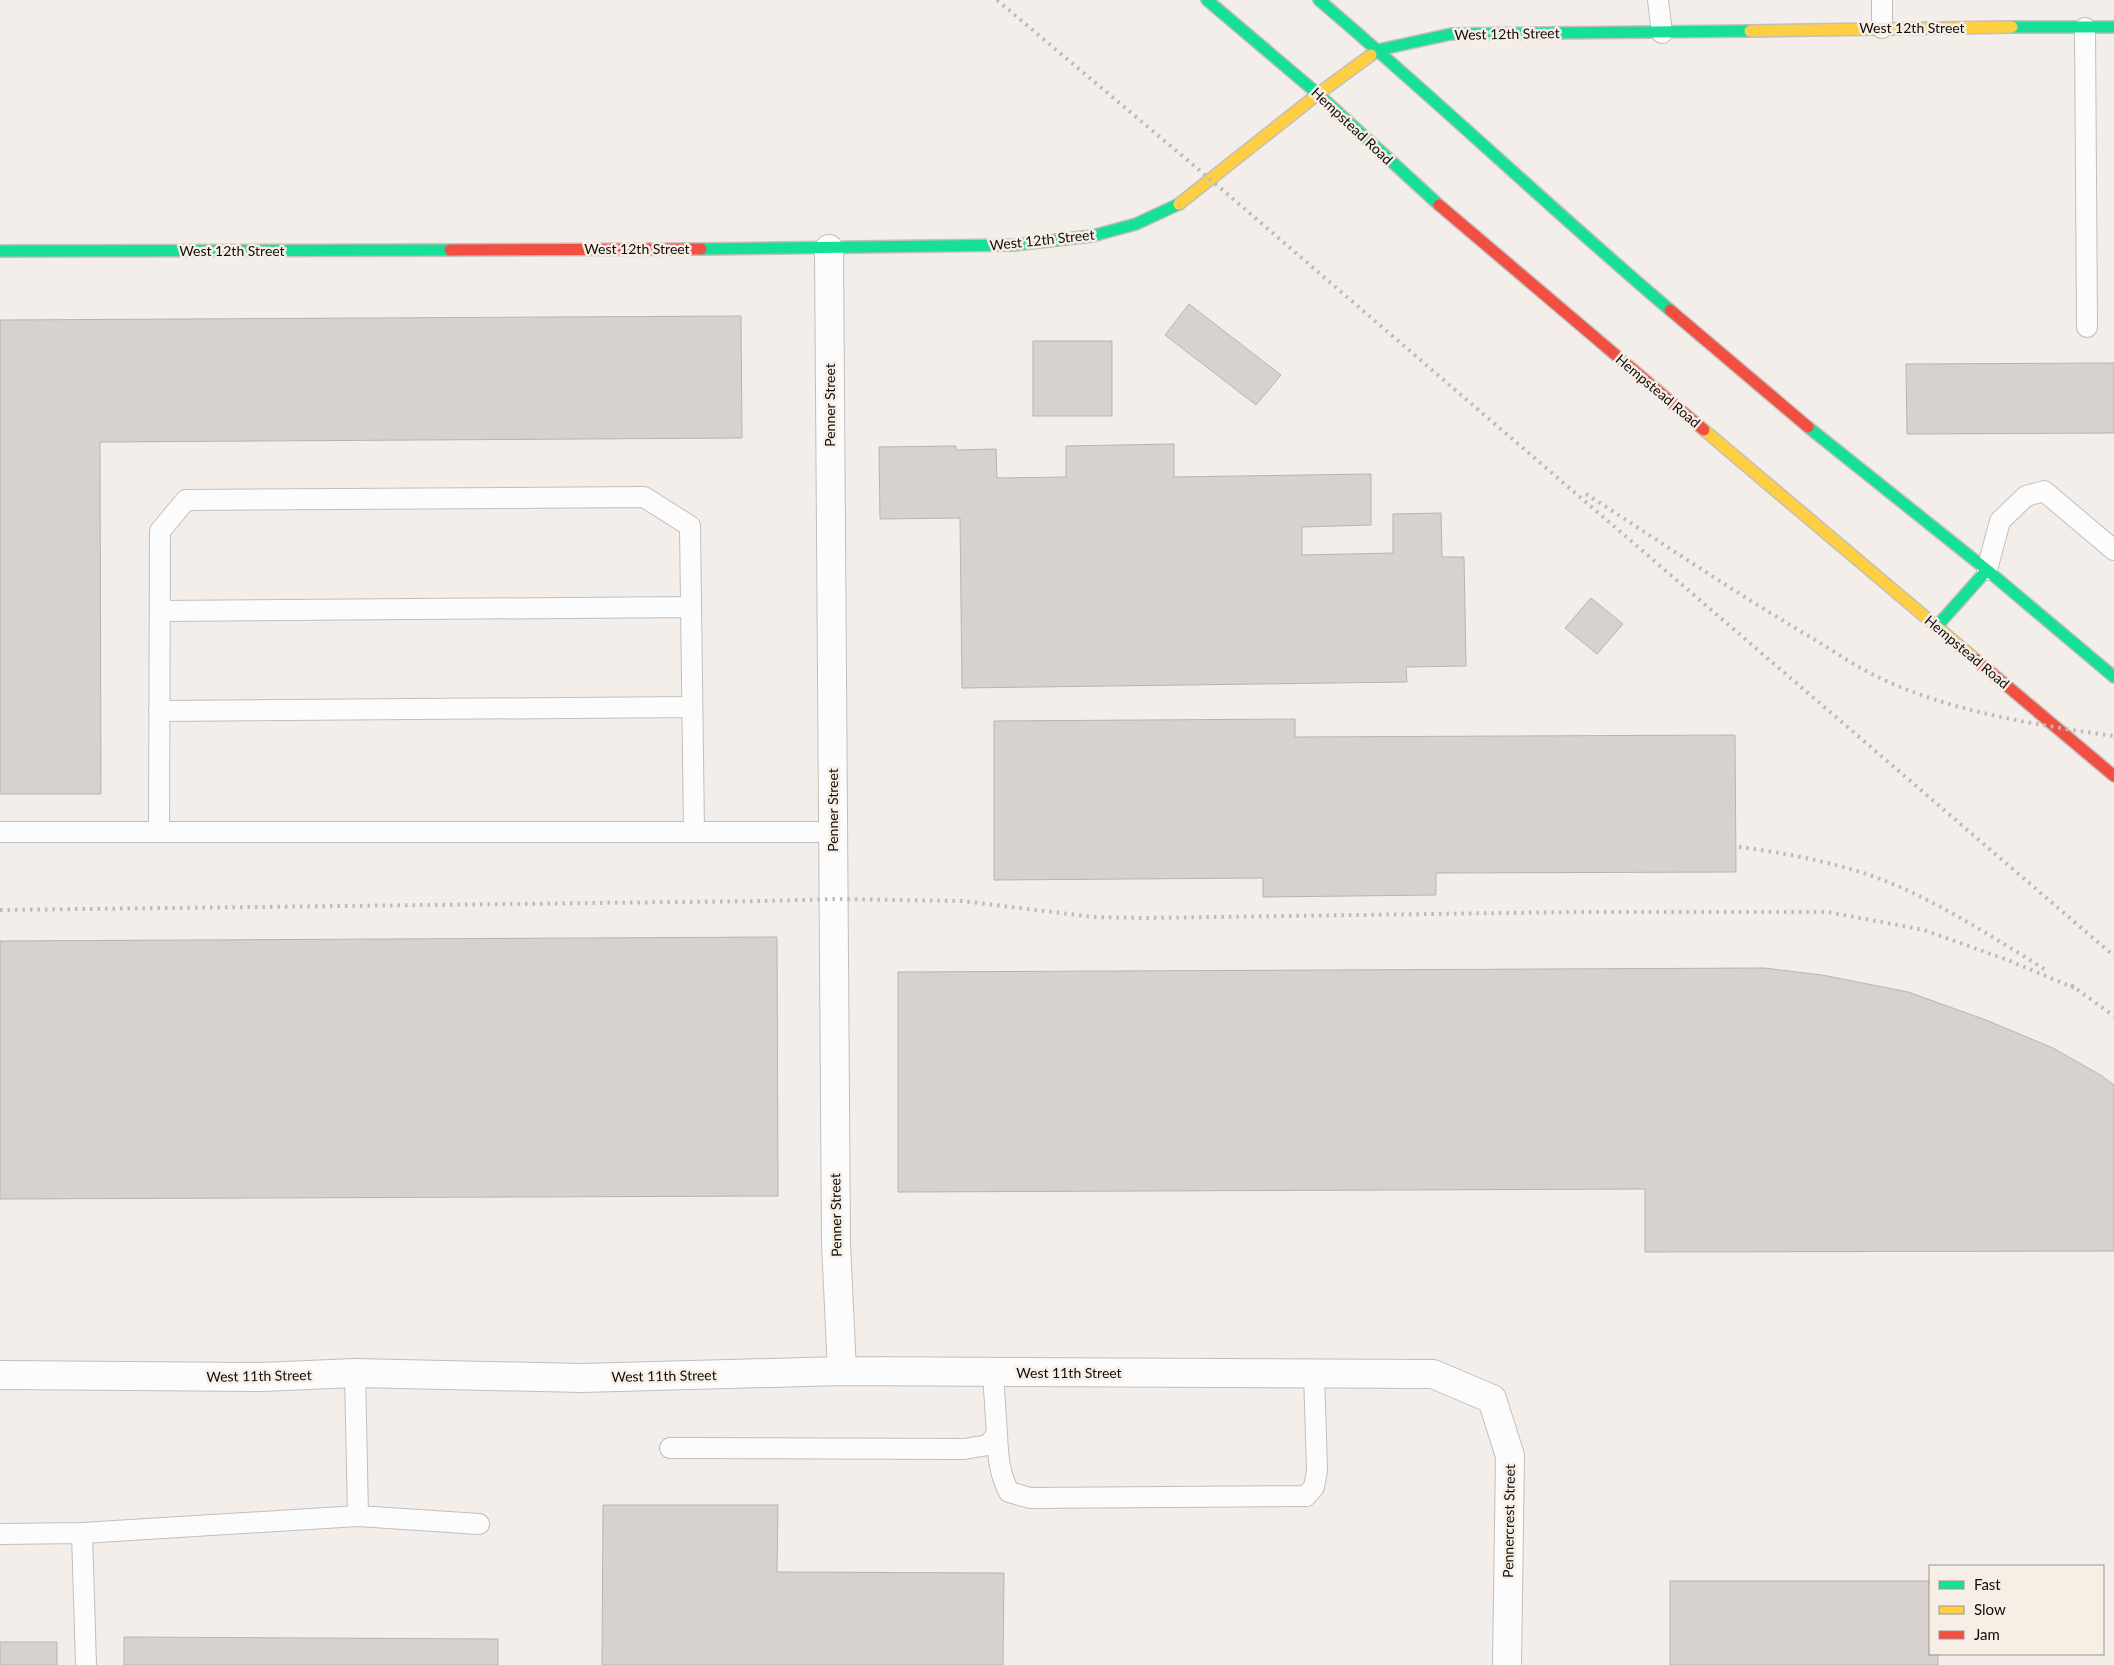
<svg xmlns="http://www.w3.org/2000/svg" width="2114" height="1665" viewBox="0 0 2114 1665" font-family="Lato,sans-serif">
<rect width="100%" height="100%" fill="#f3eeea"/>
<!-- building -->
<path fill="#d7d2d0" stroke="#b8b4b1" d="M1189,304L1281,375L1256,405L1165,335Z
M741,316L742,438L100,442L101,794H0V320Z
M1033,341H1112V416H1033Z
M2114,363V433L1907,434L1906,364Z
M1174,444V477L1371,474V525L1302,527V555L1393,553V514L1441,513L1442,557H1464L1466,666L1406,667L1407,682L962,688L960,518L880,519L879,447L956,446V450L996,449L997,478L1066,477V446Z
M1591,598L1623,624L1597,654L1565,628Z
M1295,719V737L1735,735L1736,872L1436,873V895L1263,897V878L994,880V721Z
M777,937L778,1196L0,1199V941Z
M1764,968L1822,975L1908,992L1986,1020L2053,1048L2102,1076L2114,1085V1251L1645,1252V1189L898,1192V972Z
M603,1505H778L777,1572L1004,1573L1003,1665H602Z
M1670,1581H1930V1654H1938V1665H1670Z
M124,1637L498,1639V1665H124Z
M0,1642H57V1665H0Z"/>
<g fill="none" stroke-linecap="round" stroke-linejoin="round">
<defs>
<path id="lane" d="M1658,0L1662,33
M1882,0V28
M2085,28L2087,327
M1987,570L2000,521L2026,496L2044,491L2114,550
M160,611L691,607
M159,711L692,707
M0,832H833
M159,832L160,531L186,500L644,497L690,526L694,832
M355,1373L358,1516
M997,1434C998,1456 999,1473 1009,1492L1030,1498L1306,1496L1314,1487L1317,1471L1314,1372
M670,1448L964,1449L988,1445L997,1434L993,1373
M82,1533L86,1665
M0,1534L82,1533L358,1516L479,1524"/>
<path id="street" d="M829,249L836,1244L842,1371
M0,1375L261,1377L355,1373L582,1378L842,1371L1433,1374L1492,1399L1510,1456L1507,1665"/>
<path id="fast" d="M1207,0L1318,94L1439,205
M1319,0C1438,101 1551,209 1670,310
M2012,27H2114
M1371,55L1378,50L1451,34L1750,31
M701,249L1014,245L1092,236L1136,224L1179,204
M0,251L450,250
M1808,427L1987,570L2114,677
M1937,626L1987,570"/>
<path id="slow" d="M1750,31L2012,27
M1179,204L1318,94L1371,55
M1704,430L1975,659"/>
<path id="jam" d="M1439,205L1704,430
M450,250L701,249
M1670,310L1808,427
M1975,659L2114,776"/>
</defs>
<!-- lane casing -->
<use href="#lane" stroke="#c2bebb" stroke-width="22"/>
<!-- street casing -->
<use href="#street" stroke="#c2bebb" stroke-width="30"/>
<!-- fast casing -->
<use href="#fast" stroke="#c2bebb" stroke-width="14"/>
<!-- slow casing -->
<use href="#slow" stroke="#c2bebb" stroke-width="14"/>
<!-- jam casing -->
<use href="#jam" stroke="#c2bebb" stroke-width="14"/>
<!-- lane -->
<use href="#lane" stroke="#fdfcfc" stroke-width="20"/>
<!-- street -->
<use href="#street" stroke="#fdfcfc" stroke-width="28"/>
<!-- fast -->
<use href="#fast" stroke="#16e098" stroke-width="11"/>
<!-- slow -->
<use href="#slow" stroke="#ffcf43" stroke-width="11"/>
<!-- jam -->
<use href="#jam" stroke="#f24e42" stroke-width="11"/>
<!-- rail -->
<path stroke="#bdbcba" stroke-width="4" stroke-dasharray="2.5 5" stroke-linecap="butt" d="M997,0L1211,180L2114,956
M1586,494C1661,542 1735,593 1812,638C1834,651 1856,667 1880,678C1951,712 2037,725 2114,736
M1739,847C1787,853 1844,864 1888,882C1944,905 1994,938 2046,970
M0,910L767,901L834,899L962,901L1094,917L1142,918L1573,912H1828L1924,930L2010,961L2077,989
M2071,985L2114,1016"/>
</g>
<g text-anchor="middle" stroke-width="5" stroke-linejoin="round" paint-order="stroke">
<!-- street labels -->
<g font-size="14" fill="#100d0b" stroke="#f7eee6">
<text x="1912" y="33">West 12th Street</text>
<text transform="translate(1507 34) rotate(-1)" y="5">West 12th Street</text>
<text transform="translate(1352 126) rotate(43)" y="5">Hempstead Road</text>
<text transform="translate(1042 240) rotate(-6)" y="5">West 12th Street</text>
<text x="637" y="254">West 12th Street</text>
<text x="232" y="256">West 12th Street</text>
<text transform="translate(1658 391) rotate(40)" y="5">Hempstead Road</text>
<text transform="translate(830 405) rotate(-90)" y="5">Penner Street</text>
<text transform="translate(1967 652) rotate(40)" y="5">Hempstead Road</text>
<text transform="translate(833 810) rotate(-90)" y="5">Penner Street</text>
<text transform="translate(836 1215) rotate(-91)" y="5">Penner Street</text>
<text x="1069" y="1378">West 11th Street</text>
<text transform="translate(259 1376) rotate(-1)" y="5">West 11th Street</text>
<text transform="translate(664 1376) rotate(-1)" y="5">West 11th Street</text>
<text transform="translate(1509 1521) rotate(-89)" y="5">Pennercrest Street</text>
</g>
</g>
<!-- legend -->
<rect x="1929" y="1565" width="175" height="90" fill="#f7eee6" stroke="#9b948e"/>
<rect x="1939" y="1581" width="25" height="8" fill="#16e098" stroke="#9b948e"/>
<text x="1974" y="1590" font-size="15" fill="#100d0b">Fast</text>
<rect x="1939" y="1606" width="25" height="8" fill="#ffcf43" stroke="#9b948e"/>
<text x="1974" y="1615" font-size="15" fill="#100d0b">Slow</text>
<rect x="1939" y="1631" width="25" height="8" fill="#f24e42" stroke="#9b948e"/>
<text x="1974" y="1640" font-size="15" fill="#100d0b">Jam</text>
</svg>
